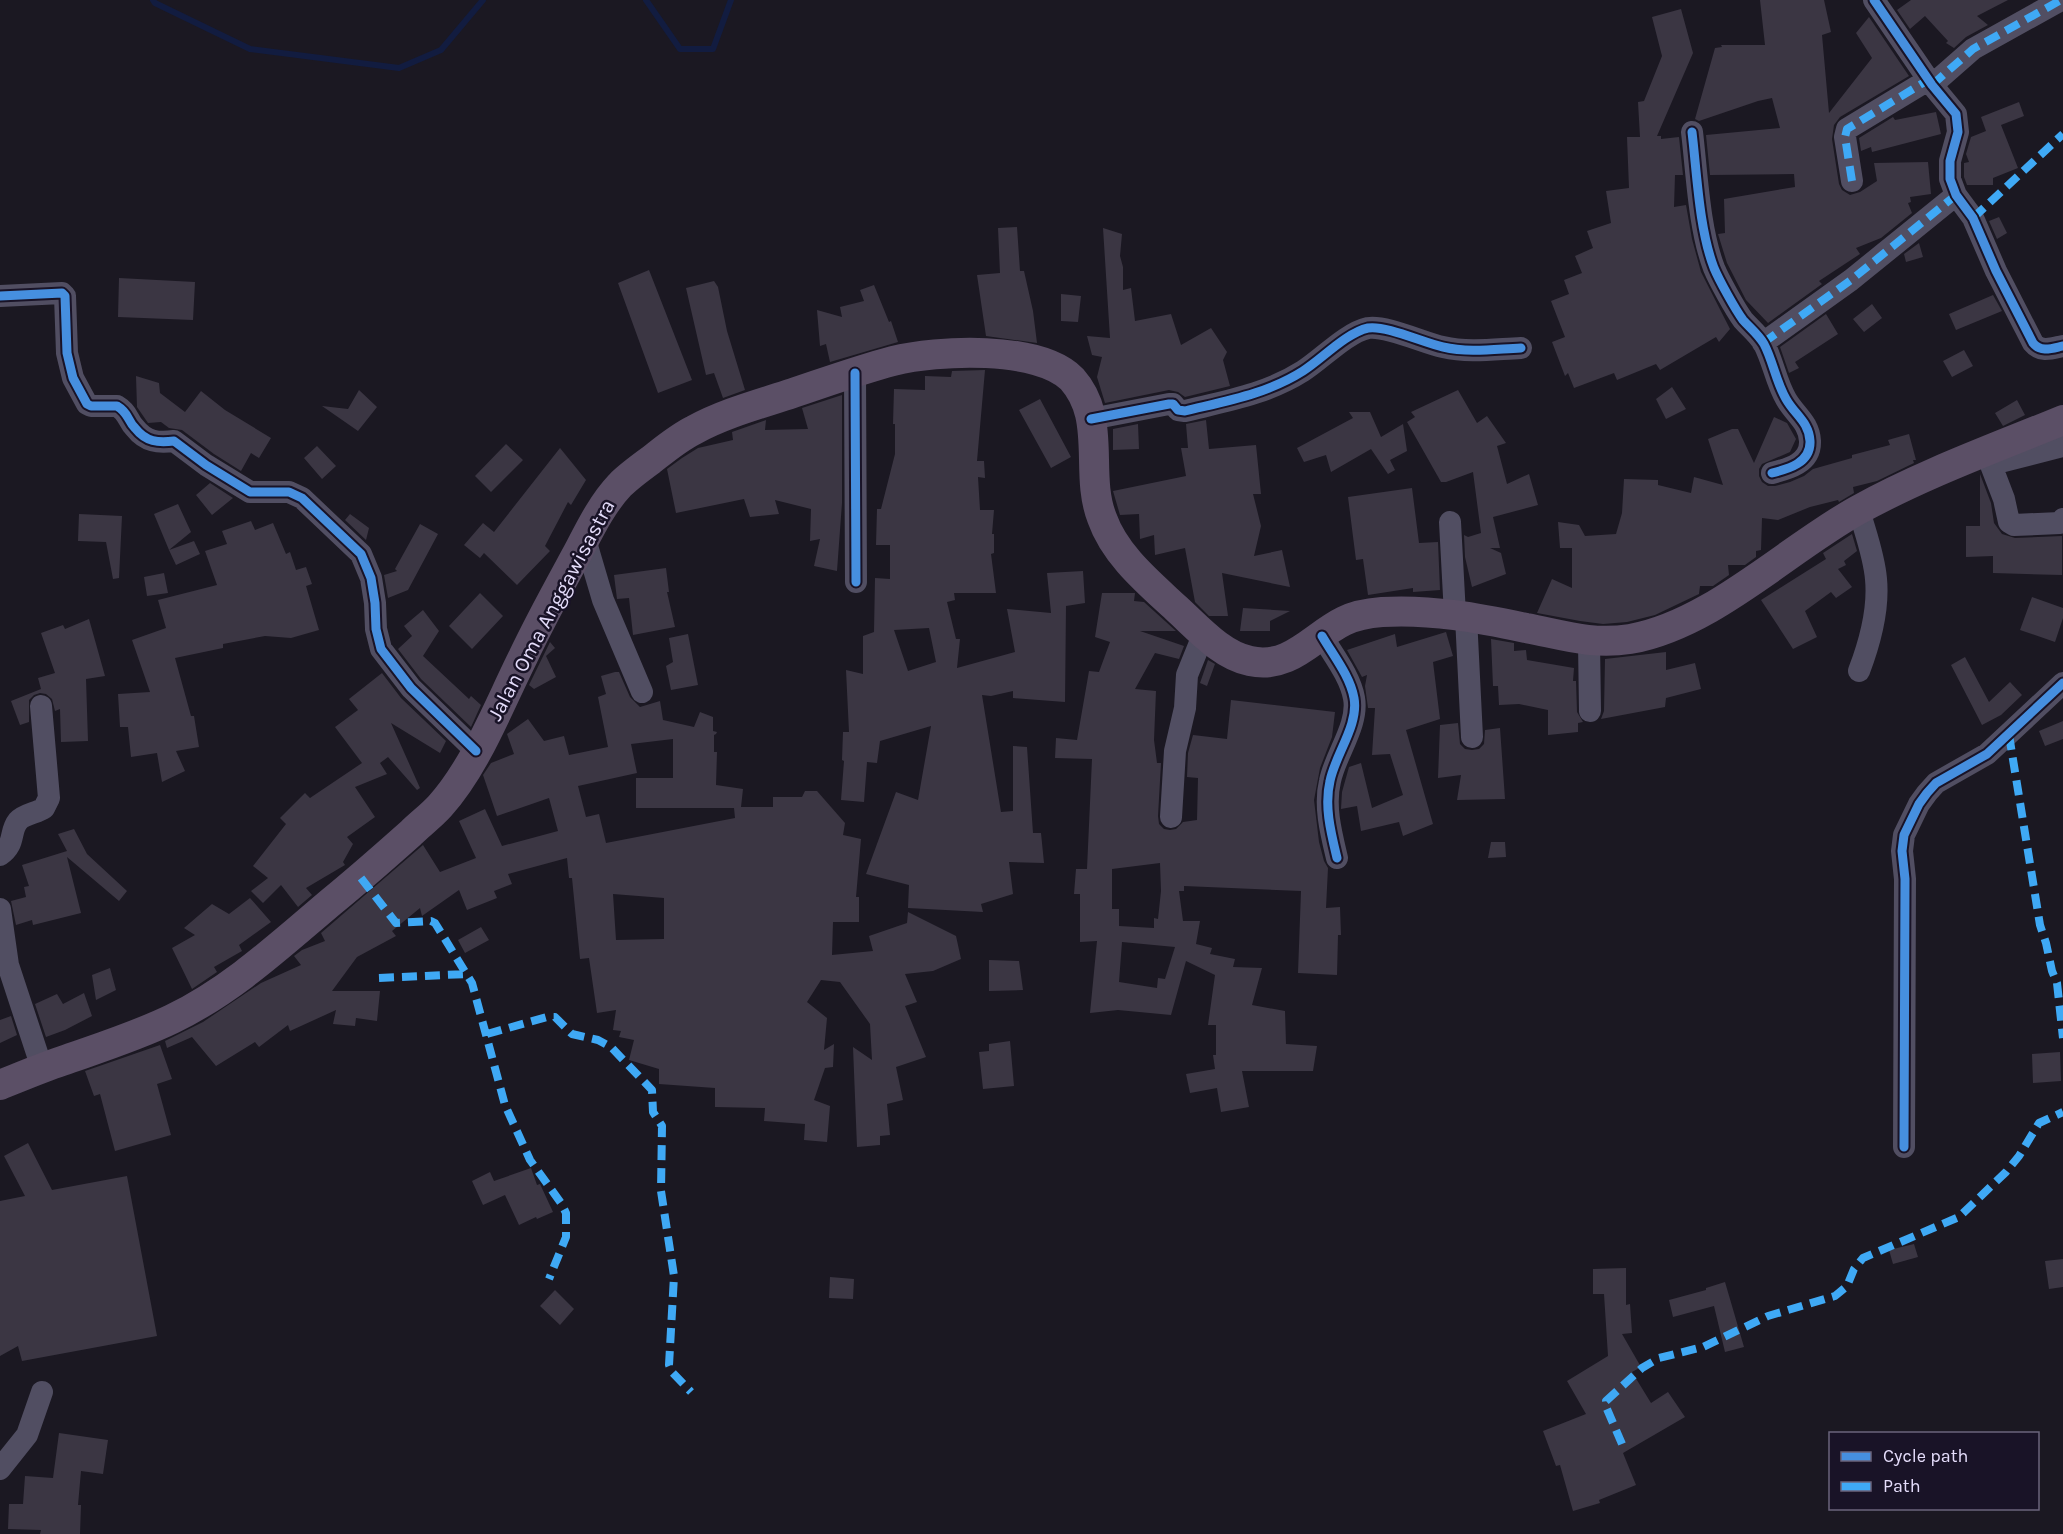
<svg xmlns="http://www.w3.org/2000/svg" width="2063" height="1534" viewBox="0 0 2063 1534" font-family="Karla,sans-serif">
<rect width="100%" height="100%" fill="#1b1822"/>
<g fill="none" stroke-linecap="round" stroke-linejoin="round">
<!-- stream -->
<path stroke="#121c40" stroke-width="6" d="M153,0L155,3L250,49L399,68L441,50L483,0
M646,0L680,49H713L731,0"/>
</g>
<!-- building -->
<path fill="#3b3643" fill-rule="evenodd" d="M1760,0H1824L1831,32L1822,35L1829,113L1872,58L1856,33L1869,17L1909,76L1840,117L1834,125L1832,139L1839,184L1842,190L1850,195L1860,192L1877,181L1874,163L1928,162L1931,194L1910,197L1911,202L1908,203L1912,213L1881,238L1856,248L1860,254L1819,281L1822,284L1768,323L1746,300L1727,263L1718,234L1725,233L1724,199L1795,187L1794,174L1710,175L1706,135L1780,128L1772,98L1758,101L1699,121L1695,119L1715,48L1722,47L1721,45H1765Z
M1911,0H2008L1977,16L1988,25L1966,37L1954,48L1946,43L1948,41L1925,16L1910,29L1897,10Z
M1681,9L1693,53L1657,136H1661V139L1679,137L1683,175H1675L1674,207L1686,205L1692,239L1701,272L1730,329L1719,342L1716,337L1660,370L1656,364L1617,380L1614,373L1574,388L1568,373L1565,376L1552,342L1565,337L1551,301L1569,294L1564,280L1582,273L1575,256L1593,248L1587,231L1611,223L1606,191L1629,188L1627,137H1640L1638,102L1644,101L1662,56L1652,17Z
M2019,102L2024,116L2001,125L2018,168L1993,178V185H1967L1964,177V163L1969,162L1966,154L1971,137L1986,131L1981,117Z
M1936,112L1941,134L1872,152L1871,147L1861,151L1859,138L1893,117L1895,120Z
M1999,217L2007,233L1997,239L1989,221Z
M1017,227L1020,271H1024L1033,311L1037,343L986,336L977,275L1000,273L998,228Z
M1103,228L1122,234L1120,256L1123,267V290L1131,288L1135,321L1171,314L1181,345L1211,328L1227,352L1223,360L1230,386L1185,397L1178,392L1169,390L1105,403L1097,377L1102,357L1092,355L1087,336L1110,338Z
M1919,243L1923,257L1906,262L1904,254Z
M649,270L692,380L658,393L618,283Z
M119,278L195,282L193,320L118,317Z
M714,281L718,287L727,331L745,390L723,398L714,373L706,375L686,288Z
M874,285L889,322L891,321L898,342L830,362L826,344L820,346L817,310L842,317L840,307L864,301L860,290Z
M1061,294L1081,296L1078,322L1061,321Z
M1993,295L2002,311L1956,330L1949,314Z
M1872,304L1882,318L1864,332L1853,319Z
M1826,314L1838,334L1795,362L1799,368L1789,373L1780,347Z
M1964,350L1973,366L1952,377L1943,361Z
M985,370L977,461H984L985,478L978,477L980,510H994L992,534H994V553L991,554L996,593H954L955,600L947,602L956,639H960L957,668L1015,652L1007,609L1051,613L1047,573L1083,571L1085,603L1066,606L1065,702L1013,698V691L991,696L982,695L1001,812L1013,811V746L1027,747L1033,833H1041L1044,863L1009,862L1013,894L981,904L983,912L908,908L909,885L866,874L896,792L918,800L931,726L880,741L877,763L867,762L864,802L841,800L844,761L842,760L843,732H849L846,670L863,674V636L874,632L875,578L890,579V545H876L877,509H881L895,454V424H893L894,389L925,390V376L951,377L952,371ZM929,628L936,662L908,671L894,630Z
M136,376L159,383L160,393L185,412L201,391L225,410L271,438L259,458L251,453L241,471L214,454L182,430L169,428L161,422L148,423L137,407Z
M1672,387L1686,409L1666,419L1656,399Z
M359,390L377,407L358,431L322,406L348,409Z
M1458,390L1477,423L1487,416L1506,443L1497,446L1507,484L1529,474L1538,505L1493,517L1500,548H1490L1501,553L1506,574L1472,587L1465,557L1464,535L1468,537L1481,533L1473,472L1446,482H1441L1407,422L1415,417L1411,412Z
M842,395V503L837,571L814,566L820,539L810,541L811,509L775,500L779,514L750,517L744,499L676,513L667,469L682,458L698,448L733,440L732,432L766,420L765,430L808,429L802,408Z
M1040,399L1071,457L1051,468L1019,410Z
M2017,400L2025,415L2003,426L1995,413Z
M1349,412H1370L1381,437L1403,424L1407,451L1390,460L1395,470L1388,474L1371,449L1331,472L1326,455L1304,462L1297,448L1353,418Z
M1774,417L1787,423L1796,439L1790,452L1762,464L1759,469V476L1762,482L1768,486H1775L1790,482L1804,476L1813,469L1852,458V455L1890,445L1888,440L1909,434L1916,460H1913L1914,463L1877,481L1853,487L1854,493L1839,502L1838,500L1810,507L1778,520L1762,518L1761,550L1756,551V557L1745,565H1728L1729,575L1713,586H1700L1699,594L1655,615L1627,622L1603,624L1580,621L1537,613L1552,579L1572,588V548H1560L1558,522L1579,525L1585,536L1616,534L1622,513L1624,479L1658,480V485L1691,493L1694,477L1723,485L1708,439L1732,429H1738L1754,463Z
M1206,420L1209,449L1256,445L1261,494H1253L1261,526L1254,556L1282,550L1290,587L1222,573L1228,616H1209L1195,602L1185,548L1155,555L1154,535L1140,539L1139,514L1120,515L1113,491L1186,476L1181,448H1188L1186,424Z
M1138,424L1139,449L1113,450V429Z
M506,444L523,460L491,492L475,476Z
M317,446L336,466L322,479L304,458Z
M560,448L586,480L571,505L568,502L545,546L550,551L517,585L484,553L480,558L464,545L483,523L494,532Z
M1980,474L1991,503L1994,523L2002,534L2015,538L2062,536V575L1993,573V556L1966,557V526H1980Z
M210,483L233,498L212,515L196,495Z
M1412,488L1419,543L1438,542L1440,590L1413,592V588L1368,595L1363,559L1356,560L1348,497Z
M178,504L191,532L169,550L154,514Z
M79,514L122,516L119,578L113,579L106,542L78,541Z
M350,514L369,528L366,540L345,520Z
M251,521L255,530L273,523L286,554L290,552L296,570L306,567L312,584L306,586L319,630L291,638L265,636L223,644V648L175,658L191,716H194L199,747L176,751L185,771L162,782L157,753L131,757L128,727H120L118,694L150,692L132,640L166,628L158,600L217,585L205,551L227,544L222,531Z
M420,524L438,534L408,590L388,598L384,575L397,571L395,569Z
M1852,534L1857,551L1844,561L1846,565L1838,569L1852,587L1836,598L1831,592L1805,611L1817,637L1793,649L1761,600L1826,559L1823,553Z
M194,541L200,554L176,565L169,550Z
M666,568L669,592H667L675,627L633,635L629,598L617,599L614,575Z
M164,573L168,593L147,596L144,577Z
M480,593L503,616L472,649L449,626Z
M1102,593H1135L1134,601L1144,602L1176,631H1140L1184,646L1179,659L1155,653L1135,689L1156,691L1154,740L1157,763H1161L1158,816L1159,824L1164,829L1170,830L1176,829L1183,822L1197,820L1198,778L1187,777L1188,753L1193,735L1227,739L1231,700L1335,712L1332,737L1320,768L1314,800L1319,842L1324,861L1328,868L1326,908L1340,907L1341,935H1338L1337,975L1298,973L1301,891L1184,886V891H1179L1183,921H1200L1196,944L1212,948L1210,954L1235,959L1233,967L1262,968L1252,1005L1285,1011L1286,1044L1317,1046L1313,1071H1242L1249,1107L1221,1112L1217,1088L1190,1093L1186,1074L1215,1069L1213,1055H1216V1025H1208L1215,975L1186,961L1171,1015L1118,1010L1090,1013L1097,941L1080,942V894H1074L1076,869H1087L1092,759L1055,758L1056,738L1077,740L1089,671L1099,672L1110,642L1095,637ZM1160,863L1161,891L1158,919L1154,918V928L1119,926V909H1112V869ZM1122,942L1175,947L1165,979L1158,978L1157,988L1119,982Z
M2032,597L2063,608V618L2055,642L2020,630Z
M1243,608L1290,611L1270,621V631H1240Z
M423,610L439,631L423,656L469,699L471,696L481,705L471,727L421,679L398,649L412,636L404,626Z
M89,619L105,676L86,679L88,741L61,742L60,709L55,711L52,699L46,694L40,693L34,695L29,700V722L20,725L11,701L41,689L38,678L55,673L41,633L63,625L65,629Z
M1446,632L1453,656L1433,662L1440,719L1406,730L1433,824L1403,836L1399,822L1361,831L1357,806L1341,809L1342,792L1349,767L1361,763L1372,808L1403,795L1390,754L1372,755L1375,708H1368L1365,686L1367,675L1362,677L1347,650L1395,634L1397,647Z
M688,634L698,685L671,690L666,666L673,662L669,638Z
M1491,639L1514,643V651L1526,650L1527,660L1574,668L1573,681H1576L1577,712L1583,722L1578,723V732L1548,735V710L1519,704L1499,705L1498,686H1493Z
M550,642L555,648L546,656L556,677L534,689L529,685Z
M1666,652V670L1695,663L1701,689L1666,698L1665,707L1601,719L1604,711L1605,659Z
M1965,657L1989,702L2010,682L2022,695L2001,715L1982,725L1951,665Z
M1208,660L1215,664L1207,686L1200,683Z
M615,672H619L630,697L640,707L660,701L663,720L694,727L700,712L713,717V731L717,732L716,734L714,735V752H717L716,785L743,789L741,807H773V797H802L805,791H817L845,823L843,835L861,839L856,897H859V922H833L832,955L873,951L869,936L907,923L908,912L956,936L961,959L933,971L905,974L917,1002L905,1006L926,1057L896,1067L903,1100L887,1104L890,1135L880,1136V1145L857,1147L853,1047L872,1060L870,1024L840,982L821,980L807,1002L827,1018L824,1050L834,1044L833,1067L825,1068L814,1100L830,1106L827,1142L804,1140L805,1124L764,1121L765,1108L715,1107V1088L659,1084V1069L629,1060L634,1040L619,1037L621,1031L613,1030L616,1010L597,1013L589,958L580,959L572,878H569L567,858L508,874L512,884L494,891L497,898L467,910L459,890L422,916L420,908L392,931L396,936L357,957L332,991H380L377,1021L356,1018L355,1026L333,1024L336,1010L290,1031L288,1025L259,1047L255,1042L216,1066L192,1037L167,1048L165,1041L203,1022L261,983L301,965L294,956L302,950L325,941L321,933L423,845L440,872L476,858L459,821L485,809L502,846L558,831L549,798L497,816L483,775L491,763L514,754L507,734L528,719L544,741L564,736L569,755L608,747L598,697L606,694L601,676ZM673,739V778H636V808H734L735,818L606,843L599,814L586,817L578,786L637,773L631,744ZM613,894L664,898V939L616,940Z
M382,673L401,698L446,741L440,753L391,723L420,788L417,790L388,757L380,763L387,774L355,787L375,817L347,837L353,844L343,862L345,865L306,888L312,895L298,907L281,885L263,903L251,891L268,878L253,866L286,824L280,818L305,793L310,798L362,763L335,727L358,710L349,699Z
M2063,721V739L2045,746L2039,731Z
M1458,723L1460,744L1465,749L1472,750L1479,749L1484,744L1485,730L1500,728L1505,799L1457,800L1461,775L1438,778L1440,725Z
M74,829L87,854L127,891L119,901L67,857L81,913L33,925L32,920L16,925L11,901L26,897L24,887L29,886L22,865L67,851L58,834Z
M1491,842H1505L1506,857L1488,858Z
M250,898L271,922L239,945L242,951L214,967L217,972L192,989L172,948L195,935L184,928L212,904L229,914Z
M481,927L489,940L465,953L458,940Z
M989,960L1019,961L1023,990L989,991Z
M110,968L116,990L96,1000L92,975Z
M84,993L92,1016L65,1030L46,1037L35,1004L57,994L63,1004Z
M11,1016L17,1035L0,1043V1020Z
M1010,1041L1014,1086L983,1089L979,1052L989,1051V1044Z
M160,1045L172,1079L157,1084L171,1135L115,1151L100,1094L94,1096L85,1071Z
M2060,1052L2061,1081L2033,1083L2032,1054Z
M28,1143L52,1190L127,1176L157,1336L22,1361L18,1346L0,1356V1201L25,1196L4,1156Z
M531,1168L537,1185L540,1184L553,1212L537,1219L536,1217L519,1225L505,1195L483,1205L472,1181L490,1172L494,1181Z
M1914,1244L1918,1257L1893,1264L1889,1250Z
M2063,1259V1287L2049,1289L2045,1261Z
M1626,1268V1305L1630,1304L1632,1333L1622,1334L1641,1367L1632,1372L1651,1403L1668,1392L1685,1417L1623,1453L1636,1485L1599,1500L1600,1503L1573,1511L1560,1465L1556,1466L1543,1431L1586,1414L1567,1381L1608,1356L1604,1294H1593V1269Z
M830,1277L854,1279L853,1299L829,1298Z
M1725,1282L1744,1347L1725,1352L1714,1306L1673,1317L1669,1300L1706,1290V1288Z
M555,1290L574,1309L560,1325L540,1306Z
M59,1433L108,1440L103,1474L81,1471L78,1505H81L80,1534H40L41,1530L8,1529L9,1504H23L25,1476L53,1478Z"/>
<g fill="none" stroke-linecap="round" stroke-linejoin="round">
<!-- minor -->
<path stroke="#514e62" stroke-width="22" d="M1874,0L1932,85L1956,114L1958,132L1950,161V179L1956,195L1973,218L1996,271L2033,343C2041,353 2053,348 2063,346
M1932,85L1973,49L2061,0
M1692,132C1697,174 1699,229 1714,268C1719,280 1735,309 1743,320C1750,328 1758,334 1764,344C1773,361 1776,382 1786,399C1795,415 1809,422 1810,441C1811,463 1788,469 1772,473
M1852,181L1845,137L1847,129L1928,80
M0,296L62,293L65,296L67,353L73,378L87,404L91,406H117C129,413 127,420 135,428C146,442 158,443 174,441L206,465L250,492H289L302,498L361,554L371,578L375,603L376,629L381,649L411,688L476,751
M1763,343L1851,280L1956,195
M855,373L856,582
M1091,419L1169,404H1173L1178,410L1185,411C1226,401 1267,394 1303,371C1322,359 1346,333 1368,328C1386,325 1424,343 1443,347C1469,353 1495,349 1521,348
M1986,452L2004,499L2009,522L2014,525L2060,523L2063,519
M1992,464L2063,446
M1859,510C1865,532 1874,555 1876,579C1879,610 1870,642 1859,671
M1450,522L1455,615
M585,539L603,600L642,692
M1466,617L1472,737
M1322,636C1333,655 1350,676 1354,698C1359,725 1335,755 1330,781C1324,806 1331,833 1337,858
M1589,642L1590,711
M1171,817L1175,751L1185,708L1187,675L1204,633
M0,855C16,844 9,832 18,821C24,814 37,813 44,808L49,798L41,706
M0,909L8,965L42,1068
M1904,1147L1905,879L1902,851L1904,835L1919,804L1927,793L1936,783L1987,754L2063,683
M0,1469L27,1435L42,1392"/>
<!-- major -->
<path stroke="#5b4f66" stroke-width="30" d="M0,1085C20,1077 41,1068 62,1061C99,1048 137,1036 172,1019C232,990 280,945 331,902C358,880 384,857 411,833C420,824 431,816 440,806C476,766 499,705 523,657C540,621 559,587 578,552C590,529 602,504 620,485C629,476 640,468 651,460C665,449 678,438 694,430C725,413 760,404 793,393C826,382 859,370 893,361C937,350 1038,345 1072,379C1080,388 1087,402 1090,414C1098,448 1089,485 1102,518C1115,555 1148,582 1176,608C1198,628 1221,655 1250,661C1290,670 1313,636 1344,621C1356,615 1369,613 1382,612C1431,609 1479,618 1526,628C1563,635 1591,645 1630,639C1711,625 1786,550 1858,510C1923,474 1995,448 2063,420"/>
<!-- quiet -->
<path stroke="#3fa9f5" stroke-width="8" stroke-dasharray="15 8" stroke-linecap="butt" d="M1932,85L1973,49L2061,0
M1852,181L1845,137L1847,129L1928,80
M1973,218L2063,134
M1763,343L1851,280L1956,195
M2009,735L2040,925L2046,943L2052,971L2057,983L2063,1038
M361,878L396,923L431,921L435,923L472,983L505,1105L530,1160L561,1203L566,1213V1237L549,1279
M379,978L467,974
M487,1034L547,1017H555L572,1034L598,1040L611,1047L652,1090L653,1112L662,1126L661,1191L674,1276L669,1365L672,1372L691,1392
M1622,1444L1607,1409L1606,1401L1642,1368L1659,1358L1703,1347L1768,1316L1835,1296L1847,1286L1854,1269L1863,1258L1959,1217L2006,1172L2019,1156L2039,1123L2063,1112"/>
<defs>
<path id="cycleway" d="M1874,0L1932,85L1956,114L1958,132L1950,161V179L1956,195L1973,218L1996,271L2033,343C2041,353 2053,348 2063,346
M1692,132C1697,174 1699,229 1714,268C1719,280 1735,309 1743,320C1750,328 1758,334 1764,344C1773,361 1776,382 1786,399C1795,415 1809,422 1810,441C1811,463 1788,469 1772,473
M0,296L62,293L65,296L67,353L73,378L87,404L91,406H117C129,413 127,420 135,428C146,442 158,443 174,441L206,465L250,492H289L302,498L361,554L371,578L375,603L376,629L381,649L411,688L476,751
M855,373L856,582
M1091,419L1169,404H1173L1178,410L1185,411C1226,401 1267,394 1303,371C1322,359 1346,333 1368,328C1386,325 1424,343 1443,347C1469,353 1495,349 1521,348
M1322,636C1333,655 1350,676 1354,698C1359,725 1335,755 1330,781C1324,806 1331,833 1337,858
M1904,1147L1905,879L1902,851L1904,835L1919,804L1927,793L1936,783L1987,754L2063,683"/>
</defs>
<!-- cycleway casing -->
<use href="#cycleway" stroke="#191327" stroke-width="13"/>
<!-- cycleway -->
<use href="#cycleway" stroke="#468fdf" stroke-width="9"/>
</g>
<g text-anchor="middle" stroke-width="5" stroke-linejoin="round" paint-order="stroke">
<!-- street labels -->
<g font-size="21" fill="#e5ddfb" stroke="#191327">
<text transform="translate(551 610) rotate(-62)" y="7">Jalan Oma Anggawisastra</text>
</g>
</g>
<!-- legend -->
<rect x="1829" y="1432" width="210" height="78" fill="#191327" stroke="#6b647c" stroke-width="1.5"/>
<rect x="1841" y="1452" width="30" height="9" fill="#468fdf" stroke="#6b647c" stroke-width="1.5"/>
<text x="1883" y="1462" font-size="18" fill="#e5ddfb">Cycle path</text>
<rect x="1841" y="1482" width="30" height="9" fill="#3fa9f5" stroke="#6b647c" stroke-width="1.5"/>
<text x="1883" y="1492" font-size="18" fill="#e5ddfb">Path</text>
</svg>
